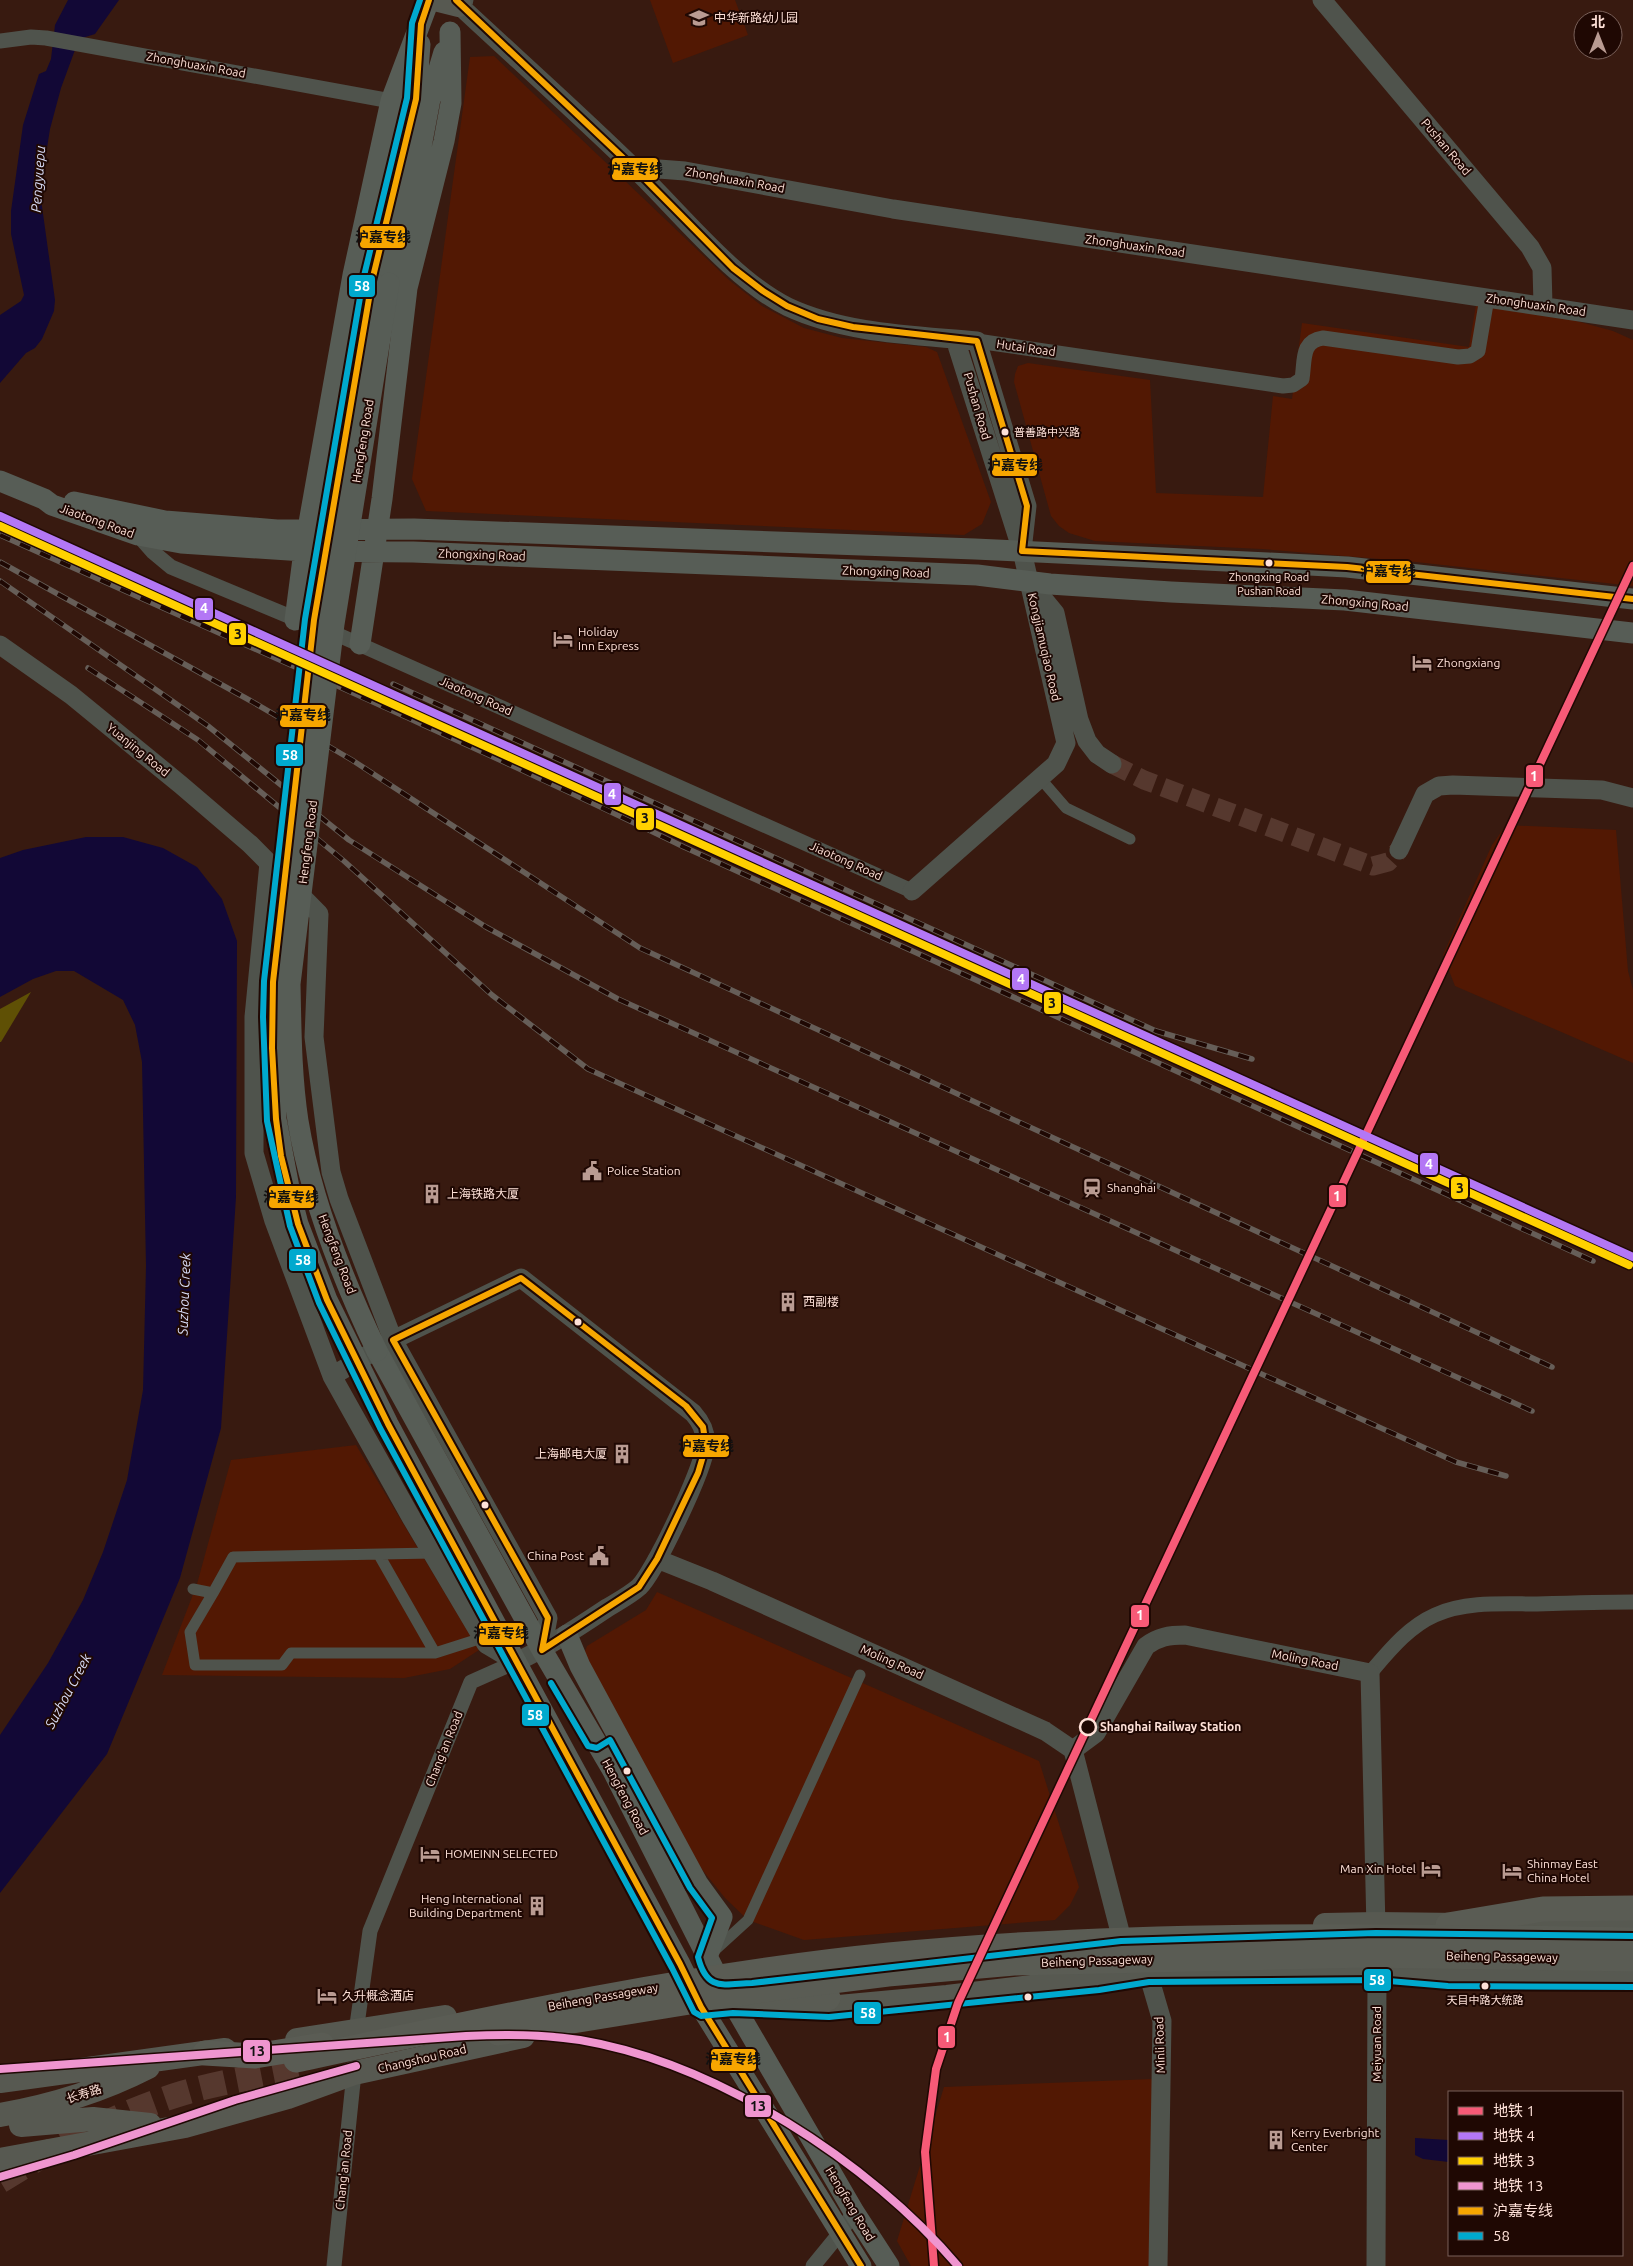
<svg xmlns="http://www.w3.org/2000/svg" width="1633" height="2266" viewBox="0 0 1633 2266" font-family="Ubuntu,'Noto Sans SC',sans-serif">
<rect width="100%" height="100%" fill="#381a10"/>
<!-- built -->
<path fill="#521803" d="M650,0H735L748,35L673,63Z
M494,56L729,280L762,306L804,328L842,338L926,347L937,352L991,502L982,524L964,535L426,511L412,479L470,57Z
M1476,305L1569,319L1613,331L1633,340V586L1416,562L1262,549L1095,541L1069,533L1059,526L1051,516L1014,382L1015,374L1018,366L1028,363L1150,380L1156,493L1263,497L1273,396L1292,399L1302,323L1469,347Z
M1506,825L1616,830L1628,971L1633,990V1063L1455,986L1443,955L1492,845Z
M356,1445L479,1650L450,1669L404,1678L162,1675L197,1584L231,1460Z
M657,1592L1039,1761L1079,1887L1070,1905L1055,1920L804,1940L748,1920L725,1898L700,1867L583,1657L587,1646L646,1610Z
M1154,2079L1151,2266H911L897,2241L944,2087Z"/>
<!-- forest -->
<path fill="#5f5005" d="M31,992L1,1042H0V1009Z"/>
<!-- water -->
<path fill="#120836" d="M68,0H119L95,34L79,39L61,88L50,129L40,192L55,300L54,311L42,339L35,348L26,353L0,383V315L21,301L24,295L11,234V211L23,125L39,74L46,71L51,59L55,25Z
M86,837H123L163,848L197,867L222,899L237,941L236,1197L221,1428L180,1578L107,1754L0,1893V1735L48,1663L83,1600L103,1552L127,1480L143,1390L146,1266L142,1062L135,1025L123,1000L74,971H56L33,979L0,997V858L23,850Z
M1415,2138L1449,2140V2162L1423,2159L1415,2155Z"/>
<g fill="none" stroke-linecap="round" stroke-linejoin="round">
<!-- tertiary-tunnel -->
<path stroke="#56382e" stroke-width="19" stroke-dasharray="19 9" stroke-linecap="butt" d="M1112,764L1144,780L1373,866L1388,862L1399,850"/>
<!-- trunk-tunnel -->
<path stroke="#56382e" stroke-width="25" stroke-dasharray="25 12" stroke-linecap="butt" d="M0,2181C57,2146 117,2113 183,2093C221,2082 260,2076 299,2068"/>
<!-- pedestrian -->
<path stroke="#4f534c" stroke-width="11" d="M1040,778L1066,808L1130,839
M379,1555L435,1653
M193,1589L213,1593L190,1632L195,1665H282L291,1653H435L482,1638
M213,1593L233,1557L432,1553
M714,1951L748,1920L860,1675"/>
<!-- minor -->
<path stroke="#4f534c" stroke-width="15" d="M0,41L31,37L46,38L391,101
M977,341L1283,386L1293,385L1302,379C1305,360 1301,341 1323,338L1458,357L1470,356L1478,351L1487,298
M138,535L153,552L171,567L303,622
M325,629L912,891
M1370,1673C1389,1651 1408,1627 1435,1615C1466,1601 1504,1604 1537,1604C1569,1603 1601,1602 1633,1602
M356,2032L370,1931L471,1682L516,1662
M334,2266L354,2073
M813,2266L840,2233L854,2212"/>
<!-- tertiary -->
<path stroke="#4f534c" stroke-width="19" d="M464,0L459,5C519,61 581,116 639,173C681,214 736,282 788,307C846,334 915,335 977,341L1027,506L1022,551
M1322,0L1530,247L1542,268L1543,305
M638,172L659,169L685,171L893,209L1633,320
M1032,585L1055,613L1079,720L1087,741L1097,754L1112,764
M0,645L71,695L181,785L250,844L319,914L314,1037L331,1172L339,1199L393,1340L548,1618L542,1650
M1399,850L1425,794L1439,786L1453,785L1602,790L1633,798
M269,863L254,1017V1153L274,1221L332,1376L412,1519L486,1644L516,1662C548,1647 577,1628 607,1608C617,1602 630,1595 639,1587C654,1573 704,1468 705,1447C707,1434 702,1423 693,1413L521,1278L393,1340L332,1376
M912,891L1056,764L1066,743L1022,551L955,339
M657,1559L712,1581L1045,1731L1073,1750
M1073,1750L1096,1733L1146,1646C1158,1637 1169,1635 1185,1635L1370,1673L1377,1971L1376,2266
M1073,1750L1120,1932L1148,1973L1162,2021L1158,2266"/>
<!-- secondary -->
<path stroke="#575d56" stroke-width="21" d="M372,281L416,99L420,44
M389,283L421,147L430,99L444,52
M0,481L44,499L52,505L138,535L181,543L304,551L413,552L977,575L1050,584L1171,592L1345,600L1633,633
M74,502L165,521L277,530L414,529L975,549L1268,563L1347,567L1633,599
M295,620L304,551L353,275L391,101L429,0
M360,644L382,499L407,288L444,141L451,103L450,32
M377,1351L542,1650L613,1771L717,1976L854,2212L889,2266
M567,1635L580,1666L698,1884L722,1917L707,1957
M516,1662L680,1964L701,2007L861,2266"/>
<!-- primary -->
<path stroke="#575951" stroke-width="24" d="M439,0L459,5
M1325,1925L1376,1924L1633,1927
M804,2007L828,2008L947,1997L1148,1973L1377,1971L1448,1977L1633,1978
M297,2040L445,2017
M0,2081L225,2050
M0,2115C52,2106 101,2091 148,2067
M21,2125L93,2119L150,2125
M0,2160L185,2126L288,2097L354,2073L523,2036"/>
<!-- trunk -->
<path stroke="#5a5c54" stroke-width="25" d="M1448,1925L1543,1909L1633,1908
M733,2004L828,1998
M205,2053L255,2056L322,2045"/>
<defs>
<path id="rail" d="M0,535C229,638 459,738 684,847L1593,1261
M0,562L251,701L352,760L640,948L1552,1367
M0,581L208,726L349,840L486,927L618,999L1532,1411
M88,668L198,740L344,861L492,995L588,1069L1456,1462L1506,1476
M393,684L1156,1031L1252,1059"/>
</defs>
<!-- rail casing -->
<use href="#rail" stroke="#665e58" stroke-width="5.5"/>
<!-- rail -->
<use href="#rail" stroke="#1f0803" stroke-width="4" stroke-dasharray="11" stroke-linecap="butt"/>
<!-- secondary-bridge -->
<path stroke="#575d56" stroke-width="21" d="M372,281L314,620L273,982L272,1048L276,1119L290,1193L298,1224L327,1300L388,1424L516,1662
M377,1351C342,1278 311,1200 298,1121C291,1075 291,1029 290,984L334,624L389,283"/>
<!-- trunk-bridge -->
<path stroke="#5a5c54" stroke-width="25" d="M498,2033L776,1988L888,1974L1014,1963L1367,1955L1633,1959
M296,2060C492,2018 689,1975 889,1955C1135,1931 1386,1936 1633,1940"/>
<defs>
<path id="bus-1" d="M429,0L421,24L416,99L372,281L314,620L273,982L272,1048L276,1119L281,1156L298,1224L327,1300L388,1424L680,1964L701,2007L861,2266
M456,0L638,172L733,268L763,291L787,306L818,319L853,327L977,341L1027,506L1022,551L1347,567L1633,599
M521,1278L686,1406L703,1427L706,1446L698,1473L657,1559L639,1587L542,1650L548,1618L393,1340Z"/>
<path id="bus-2" d="M420,0L412,23L407,98L363,280L305,619L264,981L263,1017L267,1121L290,1226L319,1303L380,1428L672,1968L694,2012L701,2016L733,2013L829,2017L1099,1990L1149,1982L1377,1980L1448,1986L1633,1987
M551,1683L588,1746L597,1748L610,1740L690,1888L712,1918L698,1957C707,1992 723,1984 752,1983L1121,1941L1376,1933L1633,1936"/>
</defs>
<!-- bus-1 casing -->
<use href="#bus-1" stroke="#1f0803" stroke-width="10"/>
<!-- bus-2 casing -->
<use href="#bus-2" stroke="#1f0803" stroke-width="10"/>
<!-- bus-1 -->
<use href="#bus-1" stroke="#f7a600" stroke-width="6"/>
<!-- bus-2 -->
<use href="#bus-2" stroke="#00a9ce" stroke-width="6"/>
<defs>
<path id="metro-1" d="M934,2266L925,2152L936,2069L958,2003L1633,566"/>
<path id="metro-2" d="M0,516L1633,1257"/>
<path id="metro-3" d="M0,526L1629,1265"/>
<path id="metro-4" d="M0,2069L466,2036C504,2034 542,2034 580,2040C716,2063 869,2161 958,2266
M0,2177L74,2155L235,2100L356,2066"/>
</defs>
<!-- metro-1 casing -->
<use href="#metro-1" stroke="#1f0803" stroke-width="11"/>
<!-- metro-2 casing -->
<use href="#metro-2" stroke="#1f0803" stroke-width="11"/>
<!-- metro-3 casing -->
<use href="#metro-3" stroke="#1f0803" stroke-width="11"/>
<!-- metro-4 casing -->
<use href="#metro-4" stroke="#1f0803" stroke-width="11"/>
<!-- metro-1 -->
<use href="#metro-1" stroke="#f75a77" stroke-width="8"/>
<!-- metro-2 -->
<use href="#metro-2" stroke="#b377f5" stroke-width="8"/>
<!-- metro-3 -->
<use href="#metro-3" stroke="#ffd100" stroke-width="8"/>
<!-- metro-4 -->
<use href="#metro-4" stroke="#ef95cf" stroke-width="8"/>
</g>
<!-- icons -->
<defs>
<symbol id="school-bare" viewBox="-9 -9 18 18"><path d="M0-5L7-2L0 1L-7-2ZM-4 1L0 2.5L4 1V4Q0 6-4 4Z" fill="#b99b92" stroke="#1f0803" stroke-width="2.5" paint-order="stroke"/></symbol>
<symbol id="hotel-bare" viewBox="-9 -9 18 18"><path d="M-6-4.5h1.5V1H6V5H4.5V3h-9V5H-6ZM-4 0a1.8 1.8 0 1 1 3.6 0ZM.5 0V-2.5h3Q6-2.5 6 0Z" fill="#b99b92" stroke="#1f0803" stroke-width="2.5" paint-order="stroke"/></symbol>
<symbol id="civic-bare" viewBox="-9 -9 18 18"><path d="M-.6-6.5H3V-4.5H.6V-3L4-1V1h2V6H-6V1h2V-1L-.6-3ZM-1.2 2.5V6h2.4V2.5Z" fill="#b99b92" stroke="#1f0803" stroke-width="2.5" paint-order="stroke"/></symbol>
<symbol id="station-bare" viewBox="-9 -9 18 18"><path d="M-3-6H3Q5-6 5-4V2Q5 4 3 4L4.5 6H3L1.5 4h-3L-3 6H-4.5L-3 4Q-5 4-5 2V-4Q-5-6-3-6ZM-3.5-4v3h7v-3ZM-3.5 1v1.5H-2V1ZM2 1v1.5H3.5V1Z" fill="#b99b92" stroke="#1f0803" stroke-width="2.5" paint-order="stroke"/></symbol>
<symbol id="building-bare" viewBox="-9 -9 18 18"><path d="M-4-6H4V6H1V3H-1V6H-4ZM-2.5-4.3h1.7v1.8h-1.7ZM.8-4.3h1.7v1.8H.8ZM-2.5-1h1.7V.8h-1.7ZM.8-1h1.7V.8H.8Z" fill="#b99b92" stroke="#1f0803" stroke-width="2.5" paint-order="stroke"/></symbol>
</defs>
<g fill-rule="evenodd">
<use href="#school-bare" x="685" y="4" width="28" height="28"/>
<use href="#hotel-bare" x="549" y="625" width="28" height="28"/>
<use href="#hotel-bare" x="1408" y="649" width="28" height="28"/>
<use href="#civic-bare" x="578" y="1157" width="28" height="28"/>
<use href="#station-bare" x="1078" y="1174" width="28" height="28"/>
<use href="#building-bare" x="418" y="1180" width="28" height="28"/>
<use href="#building-bare" x="774" y="1288" width="28" height="28"/>
<use href="#building-bare" x="608" y="1440" width="28" height="28"/>
<use href="#civic-bare" x="585" y="1542" width="28" height="28"/>
<use href="#hotel-bare" x="416" y="1840" width="28" height="28"/>
<use href="#hotel-bare" x="1417" y="1855" width="28" height="28"/>
<use href="#hotel-bare" x="1498" y="1857" width="28" height="28"/>
<use href="#building-bare" x="523" y="1892" width="28" height="28"/>
<use href="#hotel-bare" x="313" y="1982" width="28" height="28"/>
<use href="#building-bare" x="1262" y="2126" width="28" height="28"/>
</g>
<!-- markers -->
<g fill="#fee1d8" stroke="#1f0803" stroke-width="2">
<circle cx="1005" cy="432" r="4.5"/>
<circle cx="1269" cy="563" r="4.5"/>
<circle cx="578" cy="1322" r="4.5"/>
<circle cx="485" cy="1505" r="4.5"/>
<circle cx="627" cy="1771" r="4.5"/>
<circle cx="1485" cy="1986" r="4.5"/>
<circle cx="1028" cy="1997" r="4.5"/>
</g>
<circle fill="#1f0803" stroke="#fee1d8" stroke-width="2.5" cx="1088" cy="1727" r="8"/>
<g text-anchor="middle" stroke-width="4" stroke-linejoin="round" paint-order="stroke">
<!-- bus labels -->
<g font-size="11" fill="#fee1d8" stroke="#1f0803">
<text x="1014" y="436" text-anchor="start">普善路中兴路</text>
<text x="1269" y="581">Zhongxing Road<tspan x="1269" dy="14">Pushan Road</tspan></text>
<text x="1485" y="2004">天目中路大统路</text>
</g>
<!-- poi labels -->
<g font-size="12" fill="#fee1d8" stroke="#1f0803" text-anchor="start">
<text x="714" y="22">中华新路幼儿园</text>
<text x="578" y="636">Holiday<tspan x="578" dy="14">Inn Express</tspan></text>
<text x="1437" y="667">Zhongxiang</text>
<text x="607" y="1175">Police Station</text>
<text x="1107" y="1192">Shanghai</text>
<text x="447" y="1198">上海铁路大厦</text>
<text x="803" y="1306">西副楼</text>
<text x="607" y="1458" text-anchor="end">上海邮电大厦</text>
<text x="584" y="1560" text-anchor="end">China Post</text>
<text x="445" y="1858">HOMEINN SELECTED</text>
<text x="1527" y="1868">Shinmay East<tspan x="1527" dy="14">China Hotel</tspan></text>
<text x="1416" y="1873" text-anchor="end">Man Xin Hotel</text>
<text x="522" y="1903" text-anchor="end">Heng International<tspan x="522" dy="14">Building Department</tspan></text>
<text x="342" y="2000">久升概念酒店</text>
<text x="1291" y="2137">Kerry Everbright<tspan x="1291" dy="14">Center</tspan></text>
</g>
<!-- street labels -->
<g font-size="12" fill="#fee1d8" stroke="#1f0803">
<text transform="translate(196 65) rotate(10)" y="4">Zhonghuaxin Road</text>
<text transform="translate(1446 147) rotate(50)" y="4">Pushan Road</text>
<text transform="translate(735 180) rotate(10)" y="4">Zhonghuaxin Road</text>
<text transform="translate(1135 246) rotate(8)" y="4">Zhonghuaxin Road</text>
<text transform="translate(1536 305) rotate(8)" y="4">Zhonghuaxin Road</text>
<text transform="translate(1026 348) rotate(8)" y="4">Hutai Road</text>
<text transform="translate(977 406) rotate(74)" y="4">Pushan Road</text>
<text transform="translate(363 441) rotate(-81)" y="4">Hengfeng Road</text>
<text transform="translate(97 521) rotate(20)" y="4">Jiaotong Road</text>
<text transform="translate(482 555) rotate(2)" y="4">Zhongxing Road</text>
<text transform="translate(886 572) rotate(2)" y="4">Zhongxing Road</text>
<text transform="translate(1365 603) rotate(5)" y="4">Zhongxing Road</text>
<text transform="translate(1044 647) rotate(77)" y="4">Kongjiamuqiao Road</text>
<text transform="translate(476 696) rotate(24)" y="4">Jiaotong Road</text>
<text transform="translate(138 750) rotate(39)" y="4">Yuanjing Road</text>
<text transform="translate(308 842) rotate(-83)" y="4">Hengfeng Road</text>
<text transform="translate(846 861) rotate(24)" y="4">Jiaotong Road</text>
<text transform="translate(337 1254) rotate(69)" y="4">Hengfeng Road</text>
<text transform="translate(1305 1660) rotate(11)" y="4">Moling Road</text>
<text transform="translate(892 1662) rotate(24)" y="4">Moling Road</text>
<text transform="translate(444 1749) rotate(-68)" y="4">Chang'an Road</text>
<text transform="translate(625 1797) rotate(62)" y="4">Hengfeng Road</text>
<text transform="translate(1502 1957) rotate(1)" y="4">Beiheng Passageway</text>
<text transform="translate(1097 1961) rotate(-2)" y="4">Beiheng Passageway</text>
<text transform="translate(603 1997) rotate(-10)" y="4">Beiheng Passageway</text>
<text transform="translate(1377 2044) rotate(-90)" y="4">Meiyuan Road</text>
<text transform="translate(1160 2045) rotate(-92)" y="4">Minli Road</text>
<text transform="translate(422 2059) rotate(-13)" y="4">Changshou Road</text>
<text transform="translate(84 2094) rotate(-18)" y="4">长寿路</text>
<text transform="translate(344 2170) rotate(-84)" y="4">Chang'an Road</text>
<text transform="translate(850 2204) rotate(59)" y="4">Hengfeng Road</text>
</g>
<!-- stop labels -->
<g font-size="12" font-weight="bold" fill="#fee1d8" stroke="#1f0803" text-anchor="start">
<text x="1100" y="1731">Shanghai Railway Station</text>
</g>
<!-- water labels -->
<g font-size="14" font-style="italic" fill="#d8dcf7" stroke="#1f0803">
<text transform="translate(38 179) rotate(-86)" y="5">Pengyuepu</text>
<text transform="translate(184 1294) rotate(-88)" y="5">Suzhou Creek</text>
<text transform="translate(68 1691) rotate(-62)" y="5">Suzhou Creek</text>
</g>
</g>
<g stroke="#1f0803" stroke-width="2">
<rect x="611" y="157" width="48" height="24" rx="5" fill="#f7a600"/>
<rect x="359" y="225" width="47" height="24" rx="5" fill="#f7a600"/>
<rect x="348" y="274" width="28" height="24" rx="5" fill="#00a9ce"/>
<rect x="991" y="453" width="47" height="24" rx="5" fill="#f7a600"/>
<rect x="1365" y="560" width="47" height="24" rx="5" fill="#f7a600"/>
<rect x="194" y="597" width="20" height="24" rx="5" fill="#b377f5"/>
<rect x="228" y="622" width="19" height="24" rx="5" fill="#ffd100"/>
<rect x="279" y="704" width="48" height="24" rx="5" fill="#f7a600"/>
<rect x="275" y="743" width="29" height="24" rx="5" fill="#00a9ce"/>
<rect x="1525" y="764" width="19" height="24" rx="5" fill="#f75a77"/>
<rect x="603" y="782" width="19" height="24" rx="5" fill="#b377f5"/>
<rect x="635" y="807" width="20" height="24" rx="5" fill="#ffd100"/>
<rect x="1011" y="967" width="19" height="24" rx="5" fill="#b377f5"/>
<rect x="1043" y="991" width="19" height="24" rx="5" fill="#ffd100"/>
<rect x="1419" y="1152" width="20" height="24" rx="5" fill="#b377f5"/>
<rect x="1450" y="1176" width="19" height="24" rx="5" fill="#ffd100"/>
<rect x="1328" y="1184" width="19" height="24" rx="5" fill="#f75a77"/>
<rect x="268" y="1185" width="47" height="24" rx="5" fill="#f7a600"/>
<rect x="288" y="1248" width="29" height="24" rx="5" fill="#00a9ce"/>
<rect x="682" y="1434" width="48" height="24" rx="5" fill="#f7a600"/>
<rect x="1130" y="1604" width="20" height="24" rx="5" fill="#f75a77"/>
<rect x="478" y="1622" width="47" height="24" rx="5" fill="#f7a600"/>
<rect x="521" y="1703" width="29" height="24" rx="5" fill="#00a9ce"/>
<rect x="1363" y="1968" width="29" height="24" rx="5" fill="#00a9ce"/>
<rect x="853" y="2001" width="29" height="24" rx="5" fill="#00a9ce"/>
<rect x="937" y="2025" width="19" height="24" rx="5" fill="#f75a77"/>
<rect x="242" y="2039" width="29" height="24" rx="5" fill="#ef95cf"/>
<rect x="710" y="2048" width="47" height="24" rx="5" fill="#f7a600"/>
<rect x="744" y="2094" width="28" height="24" rx="5" fill="#ef95cf"/>
</g>
<g font-size="14" text-anchor="middle" font-weight="bold" fill="#fff">
<text x="362" y="291">58</text>
<text x="204" y="613">4</text>
<text x="290" y="760">58</text>
<text x="1534" y="781">1</text>
<text x="612" y="799">4</text>
<text x="1021" y="984">4</text>
<text x="1429" y="1169">4</text>
<text x="1337" y="1201">1</text>
<text x="303" y="1265">58</text>
<text x="1140" y="1620">1</text>
<text x="535" y="1720">58</text>
<text x="1377" y="1985">58</text>
<text x="868" y="2018">58</text>
<text x="947" y="2042">1</text>
</g>
<g font-size="14" text-anchor="middle" font-weight="bold" fill="#111">
<text x="635" y="174">沪嘉专线</text>
<text x="383" y="242">沪嘉专线</text>
<text x="1015" y="470">沪嘉专线</text>
<text x="1388" y="576">沪嘉专线</text>
<text x="238" y="639">3</text>
<text x="303" y="720">沪嘉专线</text>
<text x="645" y="823">3</text>
<text x="1052" y="1008">3</text>
<text x="1460" y="1193">3</text>
<text x="291" y="1202">沪嘉专线</text>
<text x="706" y="1451">沪嘉专线</text>
<text x="501" y="1638">沪嘉专线</text>
<text x="257" y="2056">13</text>
<text x="733" y="2064">沪嘉专线</text>
<text x="758" y="2111">13</text>
</g>
<!-- legend -->
<rect x="1448" y="2091" width="175" height="165" fill="#1f0803" stroke="#785f58"/>
<rect x="1458" y="2107" width="25" height="8" fill="#f75a77" stroke="#785f58"/>
<text x="1493" y="2116" font-size="15" fill="#fee1d8">地铁 1</text>
<rect x="1458" y="2132" width="25" height="8" fill="#b377f5" stroke="#785f58"/>
<text x="1493" y="2141" font-size="15" fill="#fee1d8">地铁 4</text>
<rect x="1458" y="2157" width="25" height="8" fill="#ffd100" stroke="#785f58"/>
<text x="1493" y="2166" font-size="15" fill="#fee1d8">地铁 3</text>
<rect x="1458" y="2182" width="25" height="8" fill="#ef95cf" stroke="#785f58"/>
<text x="1493" y="2191" font-size="15" fill="#fee1d8">地铁 13</text>
<rect x="1458" y="2207" width="25" height="8" fill="#f7a600" stroke="#785f58"/>
<text x="1493" y="2216" font-size="15" fill="#fee1d8">沪嘉专线</text>
<rect x="1458" y="2232" width="25" height="8" fill="#00a9ce" stroke="#785f58"/>
<text x="1493" y="2241" font-size="15" fill="#fee1d8">58</text>
<!-- north arrow -->
<g transform="translate(1598 35)"><circle r="24" fill="#1f0803" stroke="#785f58"/>
<path d="M0-4L9 19L0 12L-9 19Z" fill="#b99b92"/>
<text y="-8" font-size="14" font-weight="bold" text-anchor="middle" fill="#fee1d8">北</text>
</g>
</svg>
